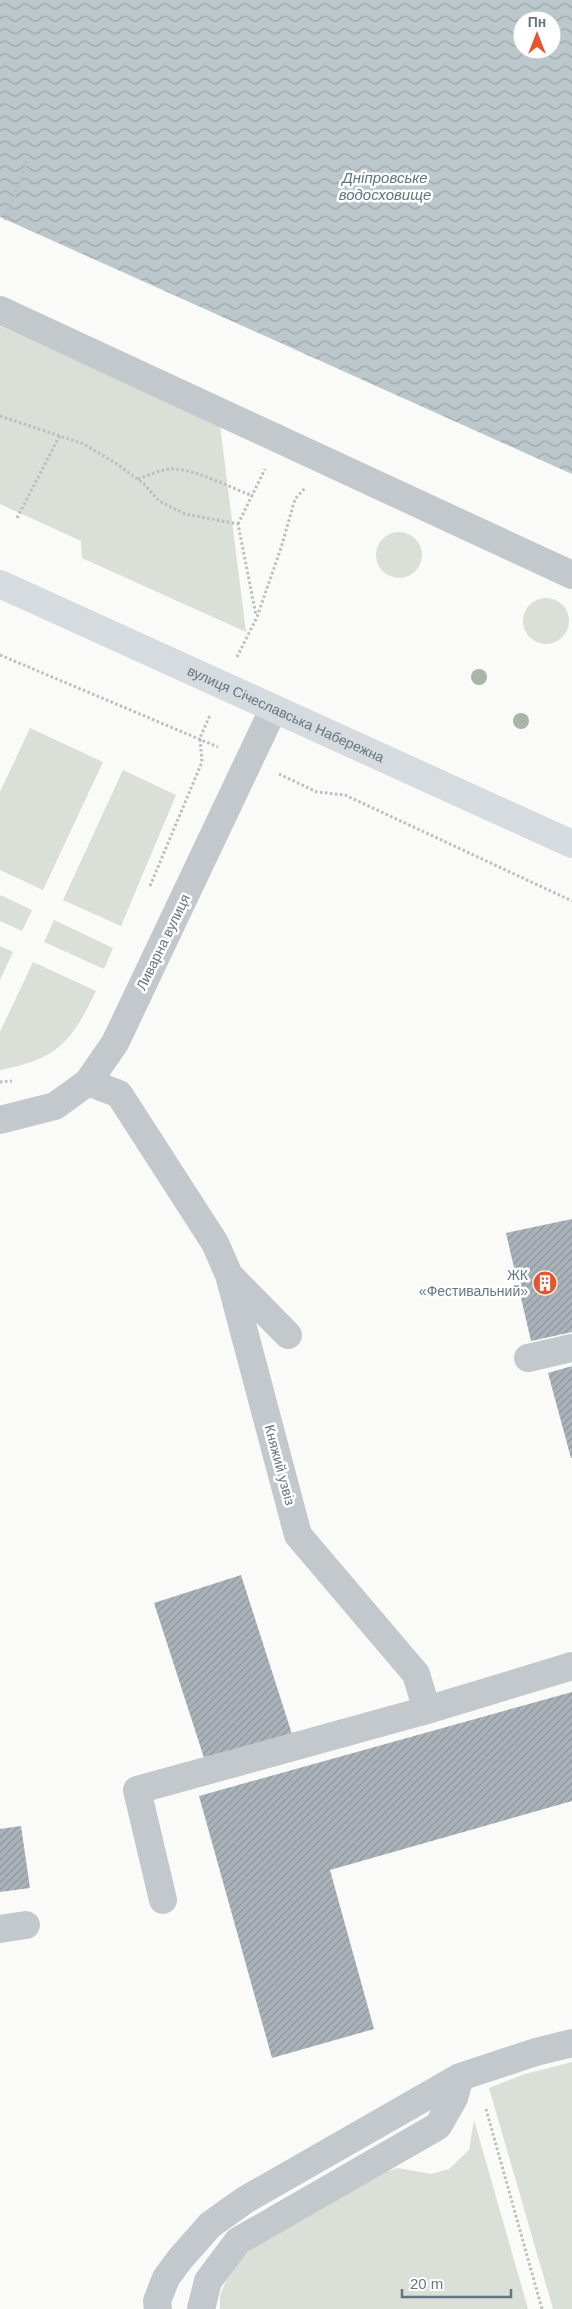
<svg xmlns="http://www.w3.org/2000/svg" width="572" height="2309" viewBox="0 0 572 2309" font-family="Arial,sans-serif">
<defs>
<pattern id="water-waves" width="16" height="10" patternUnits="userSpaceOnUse" patternTransform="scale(1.25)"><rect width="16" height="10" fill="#bbc7cb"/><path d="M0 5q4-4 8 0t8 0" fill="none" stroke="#9ca6aa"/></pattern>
<pattern id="building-hatch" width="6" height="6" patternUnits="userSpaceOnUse" patternTransform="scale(1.25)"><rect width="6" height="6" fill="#aab3b9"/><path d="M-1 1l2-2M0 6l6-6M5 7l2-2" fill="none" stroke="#8e969c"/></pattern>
</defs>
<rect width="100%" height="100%" fill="#fafaf8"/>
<!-- grass -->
<path fill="#dadfd7" d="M0,326L220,425L246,632L82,558L81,541L0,504Z
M376 555a23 23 0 1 1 46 0a23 23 0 1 1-46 0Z
M523 621a23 23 0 1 1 46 0a23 23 0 1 1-46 0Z
M30,728L103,762L43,890L0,870V792Z
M123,770L176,795L121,926L63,900Z
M0,895L32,910L22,931L0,921Z
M54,920L113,948L104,969L44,942Z
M0,946L13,952L0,980Z
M33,962L96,991C71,1042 58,1059 0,1070V1032Z
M572,2062V2309H553L489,2088L525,2074Z
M474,2120L528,2309H220V2295L226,2281L244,2254L283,2228L379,2174L398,2168L431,2174L449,2169L469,2150Z"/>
<!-- water -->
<path fill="url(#water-waves)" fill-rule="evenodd" d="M0,0H572V474L0,217ZM522,20H552V50H522Z"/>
<!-- building -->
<path fill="url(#building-hatch)" d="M572,1219V1332L531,1341L506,1233Z
M572,1366V1458H571L548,1373Z
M241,1575L292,1734L205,1761L154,1603Z
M572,1692V1801L330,1870L374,2029L272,2058L199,1796Z
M21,1826L30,1888L0,1892V1829Z"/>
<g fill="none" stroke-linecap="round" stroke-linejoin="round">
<!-- path -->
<path stroke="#bbbfc2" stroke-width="3" stroke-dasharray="2.5 2.5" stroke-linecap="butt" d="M5,220L28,159
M0,416L84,444L117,464L144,484L159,501L185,514L238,524L256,615
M138,479C149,475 163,468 175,469C200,471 229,487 253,496
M17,518L60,435
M238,524L265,469
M0,655L218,747
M237,657L257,617L281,548L295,499L305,488
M279,774L317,792L345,795L572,901
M150,886L202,762L200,738L210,715
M0,1082L12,1081
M486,2109L542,2309"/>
<!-- minor -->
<path stroke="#c3c8cc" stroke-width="28" d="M0,310L572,575
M88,1082L119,1094L215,1243L229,1275L298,1535L416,1674L427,1710L572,1666
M0,1120L55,1106L88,1082L115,1043L273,710
M230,1276L288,1335
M528,1358L572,1348
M163,1900L137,1790L427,1710
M0,1929L26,1925
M158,2309L157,2301L166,2278L180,2259L210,2225L245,2200L460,2077L536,2052L572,2043
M201,2309L208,2281L238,2241L438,2126L454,2098L460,2077"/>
<!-- major -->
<path stroke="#d6dbdf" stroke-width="28" id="s1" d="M0,584L572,844"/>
</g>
<!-- trees -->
<g fill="#aab4a7">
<circle cx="479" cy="677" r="8"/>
<circle cx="521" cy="721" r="8"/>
</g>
<!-- icons -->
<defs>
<symbol id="building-disc" viewBox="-11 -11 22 22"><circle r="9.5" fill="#e4572e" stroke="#fff"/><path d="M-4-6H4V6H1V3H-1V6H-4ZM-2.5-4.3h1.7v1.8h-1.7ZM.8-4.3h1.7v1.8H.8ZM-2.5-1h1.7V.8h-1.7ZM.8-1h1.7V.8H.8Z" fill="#fff"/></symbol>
</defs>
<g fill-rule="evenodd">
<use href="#building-disc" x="531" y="1269" width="28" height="28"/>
</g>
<g text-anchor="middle" stroke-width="5" stroke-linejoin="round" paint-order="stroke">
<!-- street labels -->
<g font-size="14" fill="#657683" stroke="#fff">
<text dy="5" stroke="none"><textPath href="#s1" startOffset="314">вулиця Січеславська Набережна</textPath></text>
<text transform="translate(163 942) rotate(-64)" y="5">Ливарна вулиця</text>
<text transform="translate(280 1465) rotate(75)" y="5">Княжий узвіз</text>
</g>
<!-- poi labels -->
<g font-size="14" fill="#657683" stroke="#fff" text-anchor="end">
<text x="528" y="1280">ЖК<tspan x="528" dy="16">«Фестивальний»</tspan></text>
</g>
<!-- water labels -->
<g font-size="15" font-style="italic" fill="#60757c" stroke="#fff">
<text x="385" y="183">Дніпровське<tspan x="385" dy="17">водосховище</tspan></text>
</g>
</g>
<!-- north arrow -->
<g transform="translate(537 35)"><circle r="24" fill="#ffffff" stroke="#c1c8cd"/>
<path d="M0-4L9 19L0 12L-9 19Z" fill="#e4572e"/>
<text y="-8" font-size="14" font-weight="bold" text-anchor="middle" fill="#657683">Пн</text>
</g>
<!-- scale -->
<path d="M402 2289v8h109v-8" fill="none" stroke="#657683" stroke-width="2.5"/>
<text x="410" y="2289" font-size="15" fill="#657683" stroke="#ffffff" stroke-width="4" paint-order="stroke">20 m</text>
</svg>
